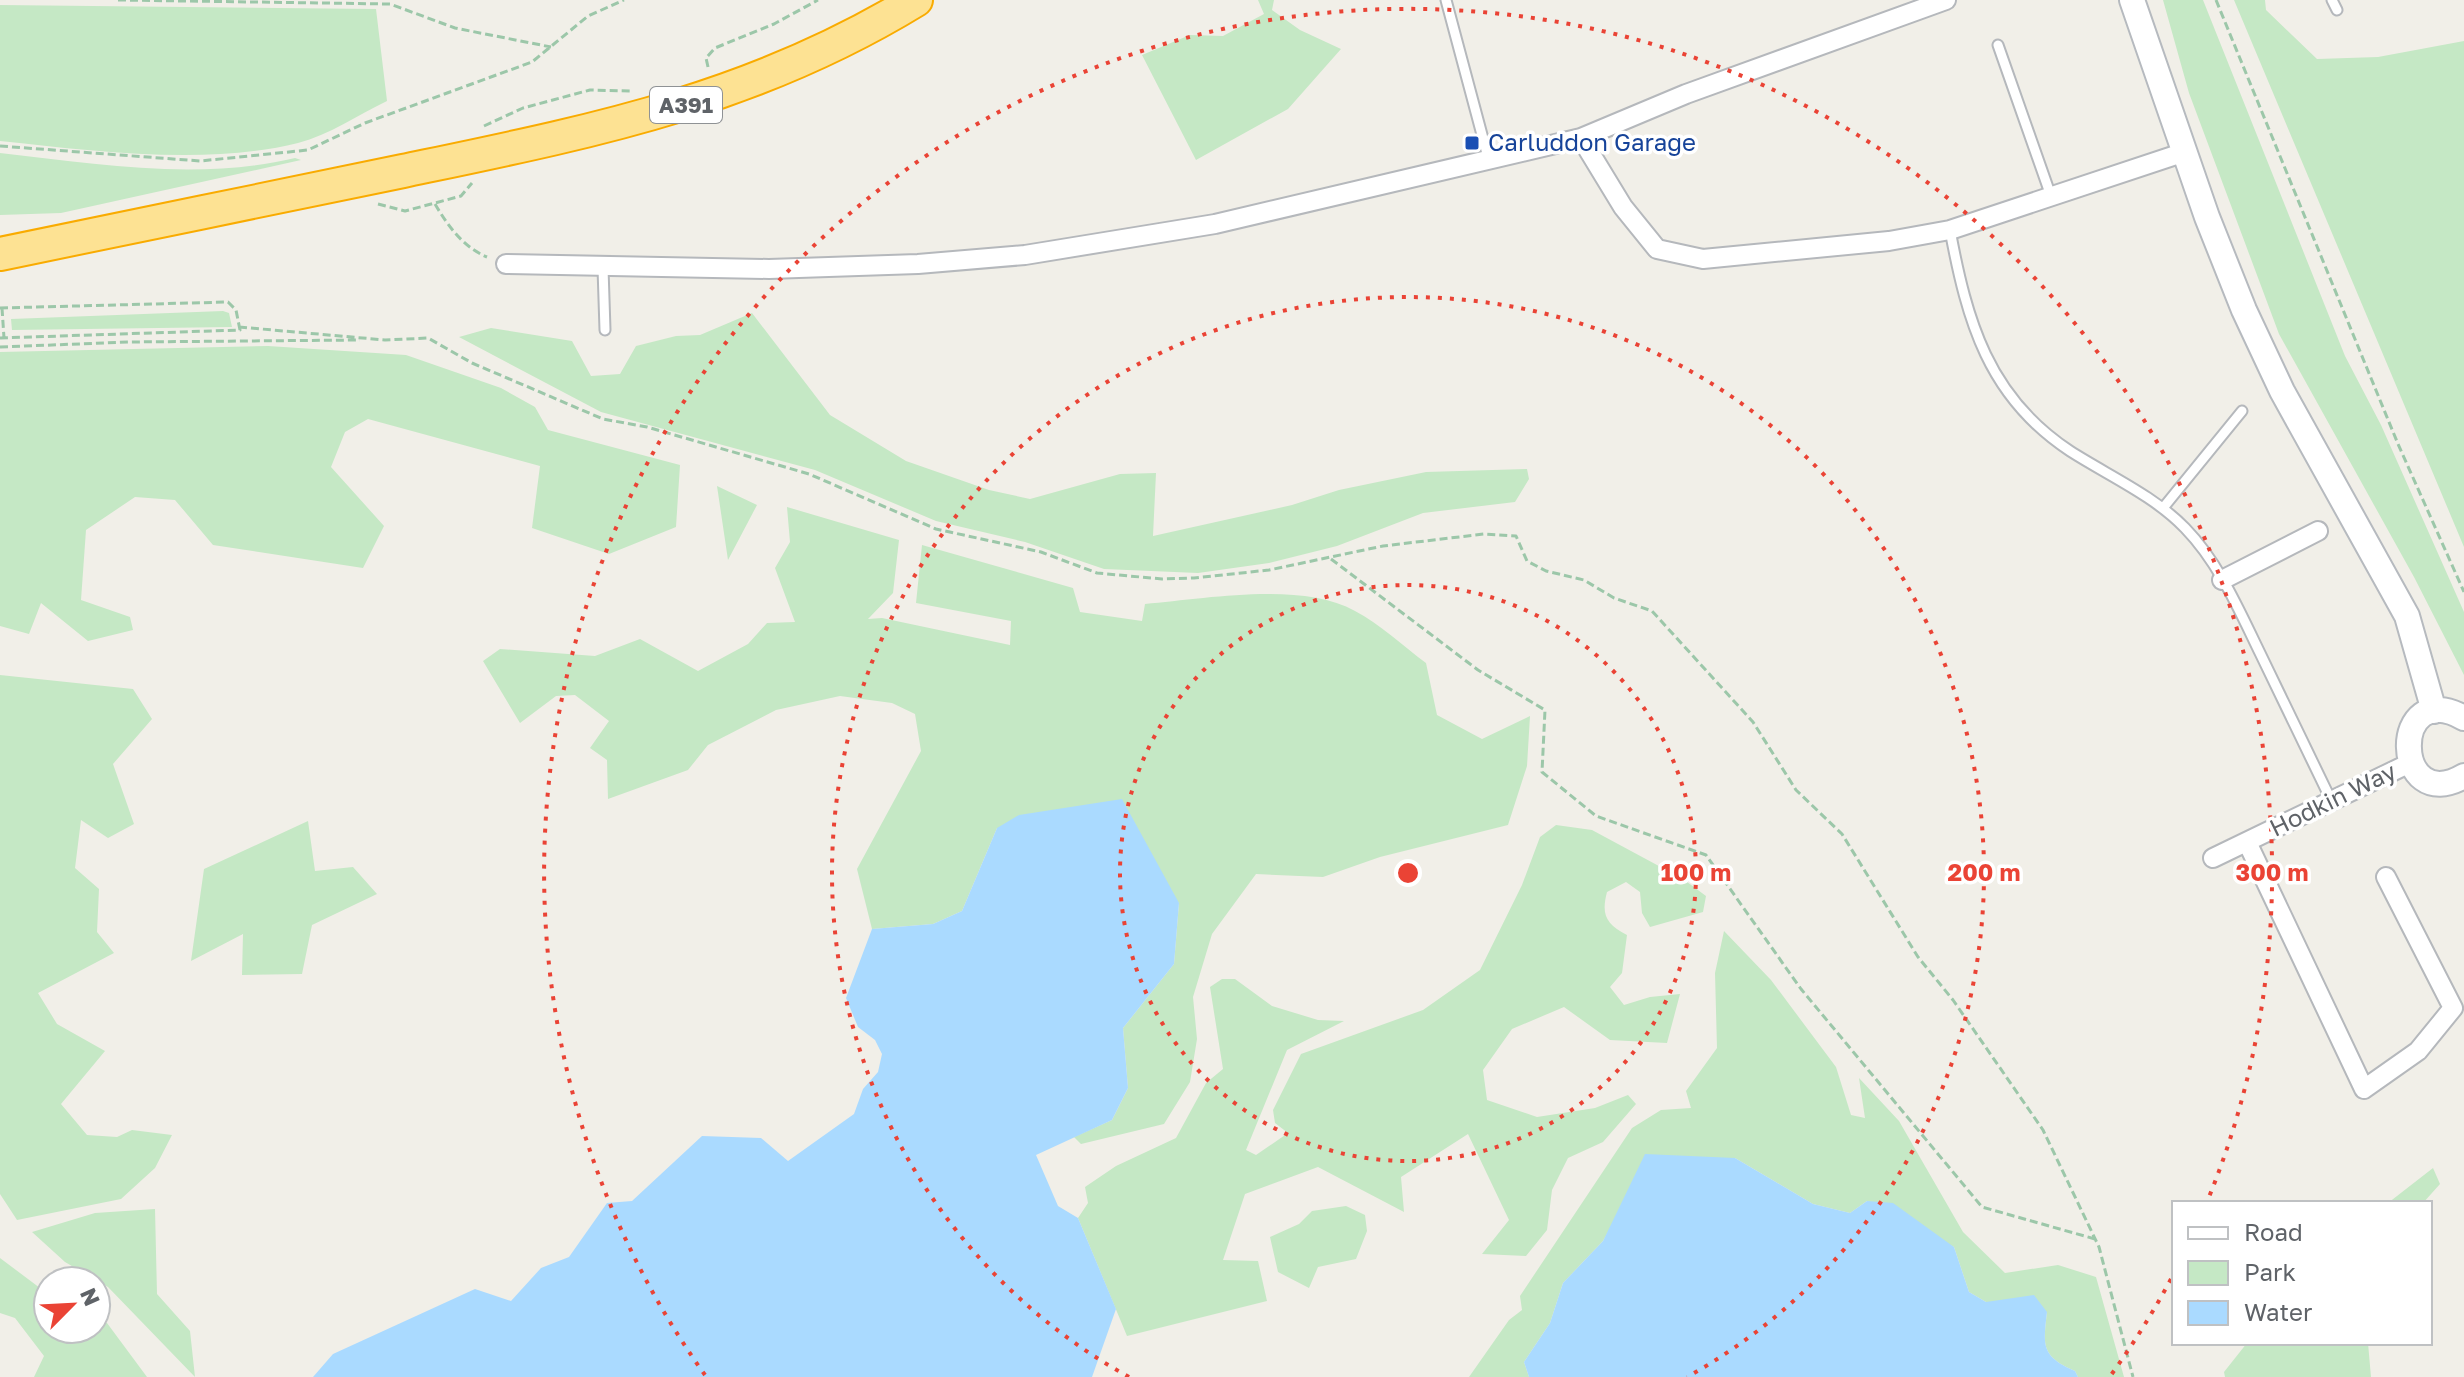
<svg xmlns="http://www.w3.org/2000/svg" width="2464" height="1377" viewBox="0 0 2464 1377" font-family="'Golos Text',sans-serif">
<rect width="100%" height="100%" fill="#f1efe8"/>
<!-- green -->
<path fill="#c5e8c5" d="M1258,0H1274L1272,10L1300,30L1341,49L1288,109L1196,160L1142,55L1190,35L1223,36L1264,14Z
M2163,0H2203L2345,356L2381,425L2464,612V675L2414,577L2279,334L2189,93Z
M2234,0H2265L2266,10L2317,59L2378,57L2464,41V547Z
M0,5L376,9L387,101C358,115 329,135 298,143C206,166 94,151 0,141Z
M0,153C97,164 198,181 295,158L301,160L61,213L0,215Z
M223,311L229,313L232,327L12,330L11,319Z
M752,313L830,415L906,461L989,490L1030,499L1120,474L1156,473L1153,536L1292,505L1339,490L1426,472L1527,469L1529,479L1515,502L1423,513L1337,546L1269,563L1198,573L1104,569L1025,542L936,521L815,470L601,412L459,337L491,328L572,341L591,376L620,374L636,346L676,336L700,335Z
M268,346L406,355L501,388L535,407L548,430L680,465L676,527L609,554L532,528L540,466L368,419L345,432L331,467L384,526L363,568L213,545L175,500L135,497L86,530L81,600L130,617L133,630L88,641L41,603L29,634L0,626V352Z
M717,486L757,505L728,560Z
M787,507L899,540L893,593L868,619L882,618L1010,645L1011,621L916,603L922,545L1073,588L1080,612L1142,621L1145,604C1205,599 1301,581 1355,611C1380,624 1403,646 1426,663L1437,715L1482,739L1530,716L1527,766L1508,825L1380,857L1323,877L1256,874L1212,934L1193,997L1197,1039L1190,1082L1164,1124L1081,1144L1074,1137L1112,1120L1128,1088L1123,1028L1174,964L1179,903L997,828L962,911L933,924L872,929L857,869L921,751L915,714L892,703L840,696L776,710L708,745L688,770L608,799L607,760L590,748L609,721L575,695L556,696L520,723L483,661L500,649L595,656L640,639L698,671L748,644L767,623L795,622L775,568L790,542Z
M0,675L133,689L152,719L113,764L134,824L108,838L81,820L75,868L99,889L97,932L114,953L38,993L57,1024L105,1051L61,1104L87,1135L117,1137L132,1130L172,1135L155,1168L121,1199L17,1220L0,1194Z
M308,821L315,871L353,867L377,894L312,925L302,974L242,975L243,934L191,961L204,869Z
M1556,825L1592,830L1683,879L1706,896L1703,912L1650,927L1642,913L1640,892L1626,882L1607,892C1601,915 1606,924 1627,935L1622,973L1610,987L1624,1005L1650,997L1680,994L1667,1043L1610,1040L1564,1007L1512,1029L1483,1070L1487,1100L1537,1117L1595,1108L1628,1095L1636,1104L1603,1142L1568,1158L1552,1190L1547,1230L1526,1256L1482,1254L1509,1220L1468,1134L1401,1177L1404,1212L1318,1167L1245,1194L1223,1260L1258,1261L1267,1301L1127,1336L1078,1218L1088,1203L1085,1187L1116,1166L1176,1138L1206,1083L1223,1069L1210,987L1222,979H1235L1272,1006L1318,1020L1344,1021L1287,1050L1246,1150L1256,1155L1288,1133L1275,1123L1273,1110L1301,1054L1423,1010L1480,970L1522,885L1540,837Z
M1724,931L1771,980L1836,1067L1851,1115L1865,1118L1859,1078L1899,1121L1963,1232L2005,1273L2058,1265L2096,1277L2124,1377H2078L2075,1371C2041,1356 2043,1346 2047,1312L1986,1302L1969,1292L1954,1247L1867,1201L1850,1213L1813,1204L1735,1158L1622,1207L1603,1241L1563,1283L1550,1323L1524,1362L1529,1377H1469L1509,1320L1522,1310L1520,1296L1632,1128L1661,1110L1691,1108L1686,1091L1717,1048L1715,973Z
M2433,1168L2440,1184L2423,1203H2388Z
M1346,1206L1365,1215L1367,1231L1356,1259L1318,1267L1309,1288L1278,1272L1270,1237L1299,1224L1312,1211Z
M155,1209L157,1294L190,1331L195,1377L108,1287L65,1262L32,1232L95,1213Z
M0,1258L48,1294V1329H96V1318L107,1323L147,1377H34L44,1356L15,1318L0,1313Z
M2247,1343H2368L2371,1377H2225L2224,1372Z"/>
<!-- water -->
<path fill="#aadaff" d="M1122,799L1179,903L1174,964L1123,1028L1128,1088L1112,1120L1036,1155L1058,1206L1078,1218L1116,1309L1092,1377H313L333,1354L475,1289L511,1301L541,1268L569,1257L607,1203L632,1201L702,1136L761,1138L788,1161L854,1114L863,1089L878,1072L882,1054L875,1040L858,1027L846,998L872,929L933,924L962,911L997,828L1019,815Z
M1645,1154L1735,1158L1813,1204L1850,1213L1867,1201L1893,1203L1954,1247L1969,1292L1986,1302L2034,1295L2047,1312C2043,1346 2041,1356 2075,1371L2078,1377H1529L1524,1362L1550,1323L1563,1283L1603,1241Z"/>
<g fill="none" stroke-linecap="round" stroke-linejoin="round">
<defs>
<path id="lane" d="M1446,0L1489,161
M2332,0L2337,10
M1998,45L2051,196
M1950,230C1967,321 1988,397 2070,451C2109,476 2153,495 2185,528C2219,563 2239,610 2260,653C2284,702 2307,751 2331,800
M603,268L605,330
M2163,508L2242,411"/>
<path id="street" d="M1581,138L1623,207L1657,249L1703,259L1889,241L1950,230L2185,152
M506,264L769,269L918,264L1025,255L1215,224L1581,138L1686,94L1946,0
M2222,580L2318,531
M2247,842L2364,1089L2418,1051L2453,1008L2386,877
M2213,858L2410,763"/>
<path id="secondary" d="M2132,0L2207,217L2244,310L2282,391L2407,616L2434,711
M2464,718C2389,675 2392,818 2464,776"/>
<path id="highway" d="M0,254C134,226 269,199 403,171C589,132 751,101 916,0"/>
</defs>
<!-- lane casing -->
<use href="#lane" stroke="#b5b8bc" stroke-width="13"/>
<!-- street casing -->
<use href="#street" stroke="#b5b8bc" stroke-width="22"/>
<!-- secondary casing -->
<use href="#secondary" stroke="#b6babf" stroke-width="28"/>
<!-- highway casing -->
<use href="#highway" stroke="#f9ab00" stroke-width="36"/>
<!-- path -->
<path stroke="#9cc7a9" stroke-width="3" stroke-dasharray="8 4" stroke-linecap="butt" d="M118,0L390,4L455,28L551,47
M2216,0L2398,444L2464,592
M708,67L706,58L715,48L774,24L818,0
M484,126L523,108L590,90L630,91
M0,146L200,161L308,150L365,123L532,62L588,16L624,0
M378,204L405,211L461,196L472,183
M435,204C448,226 463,247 487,257
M0,308L228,302L236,310L240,330L0,338
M2,308L4,338
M239,327L385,340L428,338L472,363L603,419L647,427L809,474L936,529L1041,552L1097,573L1162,579L1194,578L1269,570L1383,546L1484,534L1516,536L1527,561L1546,571L1584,580L1614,598L1652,611L1753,722L1796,790L1842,834L1918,957L1953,1000L2043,1130L2099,1247L2133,1377
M0,347L128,342L360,340
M1331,559L1478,670L1545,710L1542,772L1596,816L1706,855L1801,989L1982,1207L2095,1239"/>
<!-- lane -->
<use href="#lane" stroke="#fff" stroke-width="9"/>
<!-- street -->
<use href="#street" stroke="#fff" stroke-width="18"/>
<!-- secondary -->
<use href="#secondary" stroke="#fff" stroke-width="24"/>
<!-- highway -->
<use href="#highway" stroke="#fde293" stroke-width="32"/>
</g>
<!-- distance rings -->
<g fill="none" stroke="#ea4335" stroke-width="4" stroke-dasharray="4 8">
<circle cx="1408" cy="873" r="288"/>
<path d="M1129 1377A576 576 0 1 1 1687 1377"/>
<path d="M2171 1279A864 864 0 0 1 2111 1375M705 1375A864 864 0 1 1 2209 1197"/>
</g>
<!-- markers -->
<rect fill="#1a4fb4" stroke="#fff" stroke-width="3" x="1464" y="135" width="16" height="16" rx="4"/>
<g text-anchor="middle" stroke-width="7" stroke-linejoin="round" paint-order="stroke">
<!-- shield labels -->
<rect fill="#fff" stroke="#8f9295" stroke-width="2" x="650" y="87" width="72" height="36" rx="6"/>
<g font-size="22" font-weight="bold" fill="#5f6368">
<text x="686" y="113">A391</text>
</g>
<!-- transit labels -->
<g font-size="24" fill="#164399" stroke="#fff" text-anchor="start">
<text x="1488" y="151">Carluddon Garage</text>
</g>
<!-- street labels -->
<g font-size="24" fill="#5f6368" stroke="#fff">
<text transform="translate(2333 800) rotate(-26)" y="8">Hodkin Way</text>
</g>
</g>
<circle cx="1408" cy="873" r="12" fill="#ea4335" stroke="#fff" stroke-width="4"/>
<g font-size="24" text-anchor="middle" font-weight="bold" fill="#ea4335" stroke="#fff" stroke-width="7" stroke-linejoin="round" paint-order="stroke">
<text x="1696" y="881">100 m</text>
<text x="1984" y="881">200 m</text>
<text x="2272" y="881">300 m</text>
</g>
<!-- legend -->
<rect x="2172" y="1201" width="260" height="144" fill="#ffffff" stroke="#bfc1c3" stroke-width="2"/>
<rect x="2188" y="1227" width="40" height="12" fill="#ffffff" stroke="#bfc1c3" stroke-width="2"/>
<text x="2244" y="1241" font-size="24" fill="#5f6368">Road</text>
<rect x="2188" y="1261" width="40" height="24" fill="#c5e8c5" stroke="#bfc1c3" stroke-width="2"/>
<text x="2244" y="1281" font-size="24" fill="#5f6368">Park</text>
<rect x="2188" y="1301" width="40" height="24" fill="#aadaff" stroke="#bfc1c3" stroke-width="2"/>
<text x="2244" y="1321" font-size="24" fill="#5f6368">Water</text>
<!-- north arrow -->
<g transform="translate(72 1305) rotate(66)"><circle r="38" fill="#ffffff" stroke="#bfc1c3" stroke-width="2"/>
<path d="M0-6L14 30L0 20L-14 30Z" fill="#ea4335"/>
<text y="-12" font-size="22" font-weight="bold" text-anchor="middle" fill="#5f6368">N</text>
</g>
</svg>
